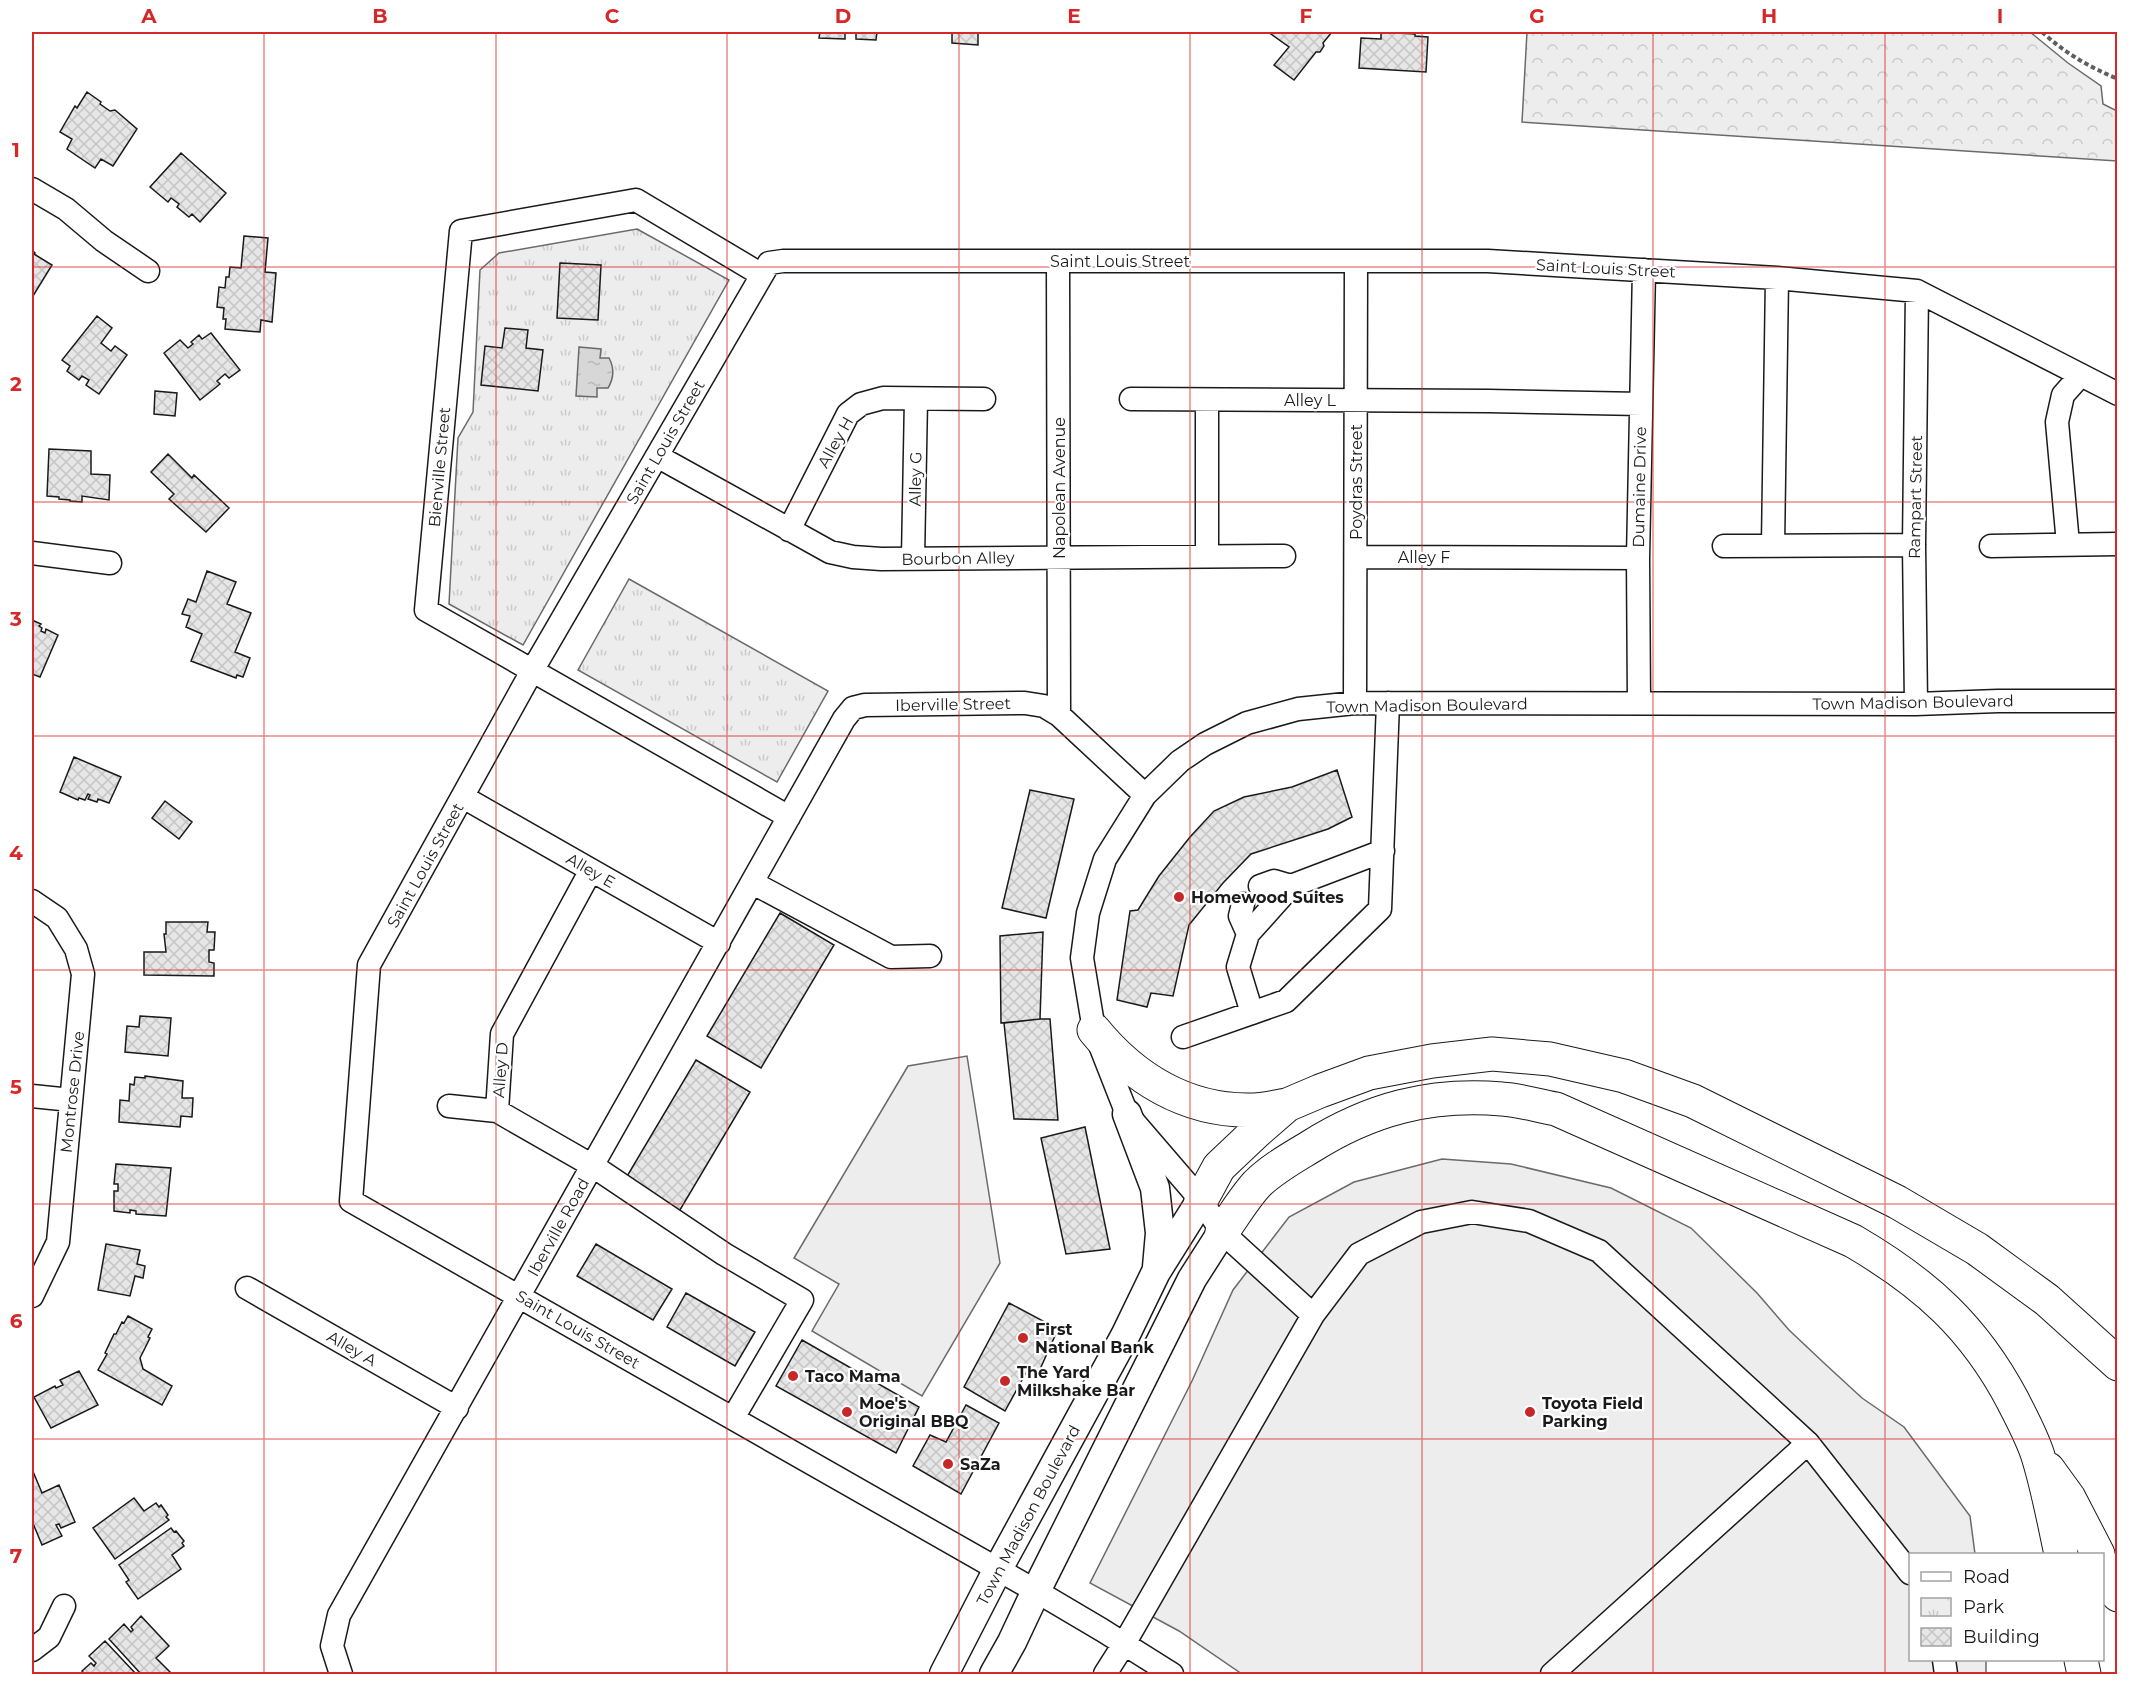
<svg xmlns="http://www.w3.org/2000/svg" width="2149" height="1706" viewBox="0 0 2149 1706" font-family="Montserrat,sans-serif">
<defs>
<pattern id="forest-crowns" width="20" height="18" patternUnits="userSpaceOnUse" patternTransform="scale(1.5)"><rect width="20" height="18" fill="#ededed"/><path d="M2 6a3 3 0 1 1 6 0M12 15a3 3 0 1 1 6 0" fill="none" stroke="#cbcbcb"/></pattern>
<pattern id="park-tufts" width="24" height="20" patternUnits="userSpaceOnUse" patternTransform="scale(1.5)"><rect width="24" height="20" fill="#ededed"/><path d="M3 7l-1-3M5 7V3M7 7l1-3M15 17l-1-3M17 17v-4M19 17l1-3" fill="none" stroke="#cbcbcb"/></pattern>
<pattern id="water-ripples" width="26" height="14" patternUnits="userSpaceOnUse" patternTransform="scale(1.5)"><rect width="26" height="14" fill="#d7d7d7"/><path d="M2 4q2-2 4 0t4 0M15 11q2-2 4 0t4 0" fill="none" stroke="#b8b8b8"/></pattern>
<pattern id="building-cross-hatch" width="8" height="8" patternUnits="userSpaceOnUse" patternTransform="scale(1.5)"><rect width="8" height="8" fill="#e6e6e6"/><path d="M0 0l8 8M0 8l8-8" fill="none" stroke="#c5c5c5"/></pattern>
</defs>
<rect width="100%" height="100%" fill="#fff"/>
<!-- built -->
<path fill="#ededed" stroke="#6a6a6a" stroke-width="1.5" d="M967,1056L1000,1263L922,1396L812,1331L839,1284L794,1258L908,1066Z
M1442,1159L1511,1164L1611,1188L1691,1228L1757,1293L1789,1330L1824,1363L1862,1398L1904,1427L1970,1516L1975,1554H1910V1660H1986V1674H1242L1179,1631L1090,1583L1192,1381L1233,1290L1289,1217L1354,1182Z"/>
<!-- forest -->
<path fill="url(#forest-crowns)" stroke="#6a6a6a" stroke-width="1.5" d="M1527,32H2030L2068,63L2101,86L2103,104L2117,111V161L1522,122Z"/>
<!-- park -->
<path fill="url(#park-tufts)" stroke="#6a6a6a" stroke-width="1.5" d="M637,229L729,280L523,645L449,604L458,438L473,412L480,270L499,253Z
M629,579L828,691L777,782L578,670Z"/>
<!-- water -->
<path fill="url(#water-ripples)" stroke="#6a6a6a" stroke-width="1.5" d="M579,347L601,349L600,358H609C615,369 614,378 608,388H597V397L576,396Z"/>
<!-- building -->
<path fill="url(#building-cross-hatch)" stroke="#1a1a1a" stroke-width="1.5" d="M820,32H845V39L819,38Z
M856,32H877L876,40L856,39Z
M952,32H978V45L952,43Z
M1268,32H1332L1323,43L1324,46L1320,52H1316L1294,80L1274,65L1289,47Z
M1381,32L1415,34V36L1428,37L1426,72L1359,68L1361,38L1381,39Z
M87,92L101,102L100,104L110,111L115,110L137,129L113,166L101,159L95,168L67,149L72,139L60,132L75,106L77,108Z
M181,153L226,193L200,222L192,214L189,217L177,207L179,204L171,198L168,202L150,187Z
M244,236L268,238L265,272L276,273L272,322L261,320L260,332L225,329L226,319H223L224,308L217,307L219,287L225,288L226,277H229L230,267L241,268Z
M32,250L35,253L34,254L52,265L33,296L32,295Z
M560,263L601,265L598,320L557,318Z
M97,316L112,328L101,343L111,351L115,346L127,355L99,394L86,385L89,380L82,376L79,380L67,371L70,366L62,360Z
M505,328L528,330L526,348L543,350L538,391L481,385L485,346L502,348Z
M211,333L240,370L229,378L225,374L217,381L220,384L200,400L164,353L180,340L188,348L193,344L191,342L199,335L202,339Z
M155,391L177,393L175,416L154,414Z
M49,449L91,451V474L110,475L109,500L82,496V502L70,501V500L59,499V497L47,496Z
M168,454L192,478L194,475L229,508L206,532L169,499L174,494L151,472Z
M207,571L236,582L227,604L251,613L235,652L250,658L243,677L237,675L236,678L191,661L202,634L186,627L190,616L182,614L188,599L196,602Z
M32,620L41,624L39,626L42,628L41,631L45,633L46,629L58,635L40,677L32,674Z
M74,757L121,777L109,803L98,799L97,802L88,799L90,795L88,794L85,800L79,798L78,800L60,792Z
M1337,770L1352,817L1328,829L1251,854L1223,883L1189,925L1173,996L1151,993L1147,1007L1117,1000L1130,911L1138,910L1159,876L1190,837L1214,811L1244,797L1292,787Z
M1030,790L1074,799L1046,918L1002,908Z
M165,801L192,822L179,839L152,818Z
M780,913L834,945L761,1068L707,1036Z
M166,922H208L207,932H215L214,950H209V962L214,963V976L144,975V952H166L164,934H166Z
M1043,932L1040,1019L1001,1023L1000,936Z
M140,1016L171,1018L168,1056L125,1052L127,1026L139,1027Z
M1040,1019H1050L1058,1120L1014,1119L1004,1023Z
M696,1060L750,1092L677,1215L623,1183Z
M145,1076L183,1081L182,1098H193L192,1117L181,1116L180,1127L119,1122L120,1100L129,1101L130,1084L134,1085L135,1077L145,1078Z
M1085,1127L1110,1249L1066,1254L1041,1138Z
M116,1164L171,1168L166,1216L136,1214V1211L130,1210V1213L114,1211V1191H118V1184H114Z
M106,1244L140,1250L137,1264L145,1266L143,1278L135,1276L130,1296L98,1290Z
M596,1244L672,1289L653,1320L577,1276Z
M686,1293L755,1332L735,1366L667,1327Z
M1009,1303L1058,1329L1037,1376L1027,1371L1005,1411L964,1387Z
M128,1316L152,1329L148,1337L150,1338L140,1358L143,1369L172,1386L162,1405L98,1370L107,1354L105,1353L114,1334H116L122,1322L124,1323Z
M802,1340L919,1407L896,1453L776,1386Z
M79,1371L98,1405L51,1428L34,1397L55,1386L56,1388L63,1385L60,1380Z
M966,1405L999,1423L961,1494L913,1466L930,1435L946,1442Z
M32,1469L42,1493L59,1485L75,1522L61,1528L59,1524L56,1525L62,1536L42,1545L32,1521Z
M134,1498L144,1511L156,1503L159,1507L161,1505L168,1515L166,1517L169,1520L115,1559L93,1528Z
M171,1528L174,1532L176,1531L184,1541L182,1543L184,1546L172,1555L181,1569L138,1599L126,1582L129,1580L119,1565Z
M141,1616L169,1646L156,1658L172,1674H141L109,1639L124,1624L131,1632L133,1630L131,1627Z
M105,1641L136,1674H85L82,1671L91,1663L94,1666L96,1663L89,1656Z"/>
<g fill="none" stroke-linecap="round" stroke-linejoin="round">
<defs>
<path id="minor" d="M32,189L66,209L104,241L148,271
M1058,261L1059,715
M762,275L636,200L461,231L426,610L789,817
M1131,399L1488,401L1641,404
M657,456L830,552L853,557L881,559L1284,556
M789,530L848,414L861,404L883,398L984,399
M2068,544L2057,422L2063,395L2080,376
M1773,545L1777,278
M1724,546L1914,545
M1991,546L2118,544
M32,553L110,563
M1207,556V400
M1356,557L1638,558
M913,558L916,399
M1355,703L1356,262
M1639,703L1638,558L1644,270
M1916,704L1914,545L1917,291
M463,797L719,943
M591,870L502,1034L497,1111L593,1166L724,1254L802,1300L733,1418
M753,883L891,957L930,956
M1260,886L1274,881L1291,886
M32,901L57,918L76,949L83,974L58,1242L32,1296
M1243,904L1240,916L1248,934
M1252,1013L1238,967L1248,934L1291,886L1383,851
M1183,1037L1286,1001L1380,909L1388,703
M32,1096L71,1100
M449,1106L497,1111
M247,1288L457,1408
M1313,1315L1222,1232L1201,1200L1127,1114L1094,1030L1082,958L1088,913L1105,859L1145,795L1180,761L1205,744L1247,723L1298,709L1355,703L1916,704L1998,701H2118
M32,1650L49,1637L64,1606
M1944,1660L1946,1674
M341,1674L332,1646L339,1615L844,719L853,708L865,705L1025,703L1044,706L1059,715L1145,795
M1105,1674L1124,1644L1313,1315L1359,1254L1421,1222L1472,1212L1529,1221L1599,1251L1808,1443L1910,1573
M1172,1674L1102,1630L1036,1591L351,1201L369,965L532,671L769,263L783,261H1488L1777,278L1917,291L2118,394
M1552,1674L1808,1443"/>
<path id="major" d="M1127,1114L1155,1188L1160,1233L1157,1267
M944,1674L998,1569L1125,1336L1156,1272L1201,1200
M994,1674L1012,1642L1036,1591L1192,1279L1222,1232"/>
<path id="highway" d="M1094,1030C1133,1078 1186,1111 1250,1110C1262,1110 1275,1107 1287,1105
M1201,1200L1219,1167L1256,1132L1287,1105L1320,1091L1369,1073L1432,1061L1492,1054L1550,1059L1624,1076L1693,1101L1897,1202L1977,1249L2047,1300L2118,1364
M1222,1232C1233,1217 1244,1198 1257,1184C1272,1169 1292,1158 1310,1147C1370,1109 1430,1093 1502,1099C1520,1100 1538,1106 1556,1109L1853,1241C1925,1283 1974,1327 2013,1401C2022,1419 2032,1437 2038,1456C2048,1488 2054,1522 2061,1554
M2048,1469L2069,1498L2098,1554
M2102,1564L2118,1595
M2081,1660L2084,1674"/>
</defs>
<!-- minor casing -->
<use href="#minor" stroke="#1a1a1a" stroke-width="25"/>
<!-- major casing -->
<use href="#major" stroke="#1a1a1a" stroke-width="31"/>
<!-- highway casing -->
<use href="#highway" stroke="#1a1a1a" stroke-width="35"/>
<!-- path -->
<path stroke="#5f5f5f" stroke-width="4" stroke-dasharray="4.5 3" stroke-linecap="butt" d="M2042,32C2065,53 2089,67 2118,79"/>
<!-- minor -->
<use href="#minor" stroke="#fff" stroke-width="22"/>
<!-- major -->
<use href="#major" stroke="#fff" stroke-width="28"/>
<!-- highway -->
<use href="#highway" stroke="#fff" stroke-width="33"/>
</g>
<!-- grid -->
<path fill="none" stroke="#d62828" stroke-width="1.5" stroke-opacity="0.55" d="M264,32V1674M496,32V1674M727,32V1674M959,32V1674M1190,32V1674M1422,32V1674M1653,32V1674M1885,32V1674M32,267H2118M32,502H2118M32,736H2118M32,970H2118M32,1204H2118M32,1439H2118"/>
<!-- markers -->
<g fill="#c62828" stroke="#fff" stroke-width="2">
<circle cx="1179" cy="897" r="6"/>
<circle cx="1023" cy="1338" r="6"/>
<circle cx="793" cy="1376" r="6"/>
<circle cx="1005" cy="1381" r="6"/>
<circle cx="847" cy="1412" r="6"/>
<circle cx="1530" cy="1412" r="6"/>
<circle cx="948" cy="1464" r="6"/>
</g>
<g text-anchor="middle" stroke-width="4.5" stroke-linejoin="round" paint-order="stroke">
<!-- street labels -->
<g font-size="16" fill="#1a1a1a" stroke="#fff">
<text x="1120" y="267">Saint Louis Street</text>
<text transform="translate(1606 268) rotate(3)" y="6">Saint Louis Street</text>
<text x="1310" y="406">Alley L</text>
<text transform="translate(665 442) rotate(-60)" y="6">Saint Louis Street</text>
<text transform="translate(835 442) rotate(-61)" y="6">Alley H</text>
<text transform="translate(439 467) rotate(-85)" y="6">Bienville Street</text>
<text transform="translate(915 479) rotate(-89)" y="6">Alley G</text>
<text transform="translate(1356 482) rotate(-90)" y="6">Poydras Street</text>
<text transform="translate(1639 487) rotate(-89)" y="6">Dumaine Drive</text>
<text transform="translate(1059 488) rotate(-90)" y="6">Napolean Avenue</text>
<text transform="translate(1915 497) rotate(-89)" y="6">Rampart Street</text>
<text x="1424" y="563">Alley F</text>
<text transform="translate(958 558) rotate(-1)" y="6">Bourbon Alley</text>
<text transform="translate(1913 702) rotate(-1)" y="6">Town Madison Boulevard</text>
<text transform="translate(953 704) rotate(-1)" y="6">Iberville Street</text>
<text transform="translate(1427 705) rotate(-1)" y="6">Town Madison Boulevard</text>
<text transform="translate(425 865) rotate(-61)" y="6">Saint Louis Street</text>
<text transform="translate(591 870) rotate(30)" y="6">Alley E</text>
<text transform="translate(500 1070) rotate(-86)" y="6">Alley D</text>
<text transform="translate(72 1092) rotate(-84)" y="6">Montrose Drive</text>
<text transform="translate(558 1227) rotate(-61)" y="6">Iberville Road</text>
<text transform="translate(578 1329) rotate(30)" y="6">Saint Louis Street</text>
<text transform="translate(352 1348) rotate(30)" y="6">Alley A</text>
<text transform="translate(1028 1515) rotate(-62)" y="6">Town Madison Boulevard</text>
</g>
<!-- poi labels -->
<g font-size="16" font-weight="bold" fill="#1a1a1a" stroke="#fff" text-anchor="start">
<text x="1191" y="903">Homewood Suites</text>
<text x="1035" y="1335">First<tspan x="1035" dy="18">National Bank</tspan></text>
<text x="1017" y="1378">The Yard<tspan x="1017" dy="18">Milkshake Bar</tspan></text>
<text x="805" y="1382">Taco Mama</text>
<text x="859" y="1409">Moe's<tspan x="859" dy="18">Original BBQ</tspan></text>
<text x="1542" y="1409">Toyota Field<tspan x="1542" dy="18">Parking</tspan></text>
<text x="960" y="1470">SaZa</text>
</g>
</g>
<!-- border -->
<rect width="2149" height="1706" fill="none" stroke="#ffffff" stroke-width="66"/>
<!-- legend -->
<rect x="1909" y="1553" width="195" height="108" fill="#ffffff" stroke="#a3a3a3" stroke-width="1.5"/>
<rect x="1921" y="1572" width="30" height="9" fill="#ffffff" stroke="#a3a3a3" stroke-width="1.5"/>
<text x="1963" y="1583" font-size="18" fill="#1a1a1a">Road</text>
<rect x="1921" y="1598" width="30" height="18" fill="url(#park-tufts)" stroke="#a3a3a3" stroke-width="1.5"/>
<text x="1963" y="1613" font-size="18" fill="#1a1a1a">Park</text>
<rect x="1921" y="1628" width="30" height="18" fill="url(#building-cross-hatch)" stroke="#a3a3a3" stroke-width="1.5"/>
<text x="1963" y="1643" font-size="18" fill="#1a1a1a">Building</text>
<rect x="33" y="33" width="2083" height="1640" fill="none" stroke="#d62828" stroke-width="2"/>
<g font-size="20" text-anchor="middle" font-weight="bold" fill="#d62828">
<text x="149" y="23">A</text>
<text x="380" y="23">B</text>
<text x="612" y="23">C</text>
<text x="843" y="23">D</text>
<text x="1074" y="23">E</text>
<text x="1306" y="23">F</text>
<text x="1537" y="23">G</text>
<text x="1769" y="23">H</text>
<text x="2000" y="23">I</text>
<text x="16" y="157">1</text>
<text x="16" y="391">2</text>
<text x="16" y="626">3</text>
<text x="16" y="860">4</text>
<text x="16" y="1094">5</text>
<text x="16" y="1328">6</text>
<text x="16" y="1563">7</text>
</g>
</svg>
